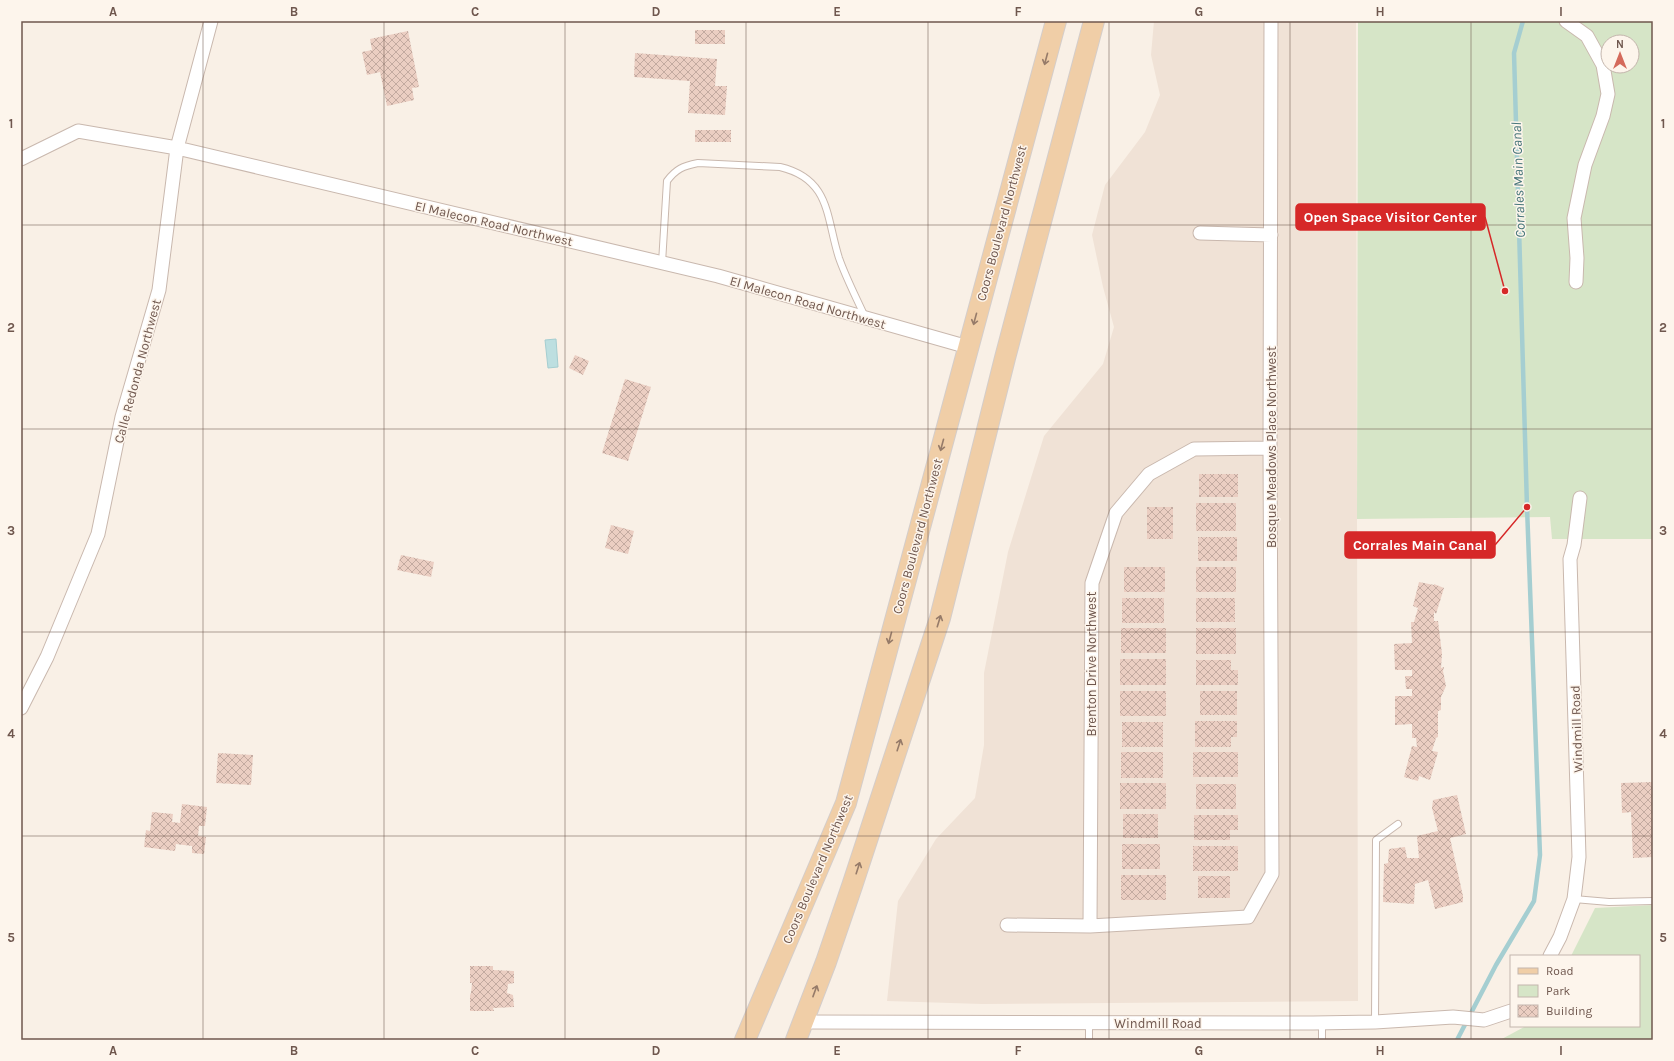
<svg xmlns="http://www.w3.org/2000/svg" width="1674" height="1061" viewBox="0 0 1674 1061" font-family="Karla,sans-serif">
<defs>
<pattern id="building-cross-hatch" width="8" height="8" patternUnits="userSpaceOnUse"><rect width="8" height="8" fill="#ebcec2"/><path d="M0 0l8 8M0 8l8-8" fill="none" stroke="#c3aaa0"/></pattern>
</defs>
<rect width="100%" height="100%" fill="#f9f0e6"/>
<!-- residential -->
<path fill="#f0e2d6" d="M1154,21H1356L1358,1001L982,1004L887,1001L898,901L936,839L975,798L984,745V673L1008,552L1044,436L1103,364L1114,327L1103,287L1092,235L1105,185L1145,132L1160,95L1151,55Z"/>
<!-- green -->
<path fill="#d6e5c7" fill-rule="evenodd" d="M1358,21H1653V539H1552L1550,517L1357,519ZM1608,42H1632V66H1608Z
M1653,905V1040H1500L1526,1026H1639V956H1571L1595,908Z"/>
<!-- water -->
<path fill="#bddfe0" stroke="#a5ced1" d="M556,339L558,367L548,368L545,340Z"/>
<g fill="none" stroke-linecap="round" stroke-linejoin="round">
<!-- stream -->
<path stroke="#a5ced1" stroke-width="4.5" d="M1457,1040L1496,965L1534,901L1540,855L1527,507L1514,53L1523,21"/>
</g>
<!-- building -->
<path fill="url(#building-cross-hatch)" d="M695,30H725V44H695Z
M408,31L419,87L412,88L414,100L387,106L380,72L367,75L362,52L372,50L370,39Z
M635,53L717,59L715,86H727L725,115L688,113L690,81L634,77Z
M695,130H731V142H695Z
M575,355L589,361L583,375L569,368Z
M625,379L651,387L628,461L602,453Z
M1199,474H1238V497H1199Z
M1196,503H1236V531H1196Z
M1147,507H1173V539H1147Z
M611,525L634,531L628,554L605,548Z
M1198,537H1237V561H1198Z
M401,555L434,562L431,577L397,570Z
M1124,567H1165V592H1124Z
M1196,567H1236V592H1196Z
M1419,582L1434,585V584L1444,588L1436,614L1434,612V621H1438L1442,654L1441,668L1444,667L1443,671L1446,686L1441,697V710L1438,711V737L1436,738L1432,751L1438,752L1430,780L1419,776L1418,781L1404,777L1412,746L1417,747L1416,738H1412V724L1395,725V696H1412V689H1406L1405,676H1412V670H1395L1394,644L1412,643L1411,622H1414L1418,608L1413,606Z
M1122,598H1164V623H1122Z
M1196,598H1235V622H1196Z
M1121,628H1166V653H1121Z
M1196,628H1236V654H1196Z
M1120,659H1166V685H1120Z
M1196,660H1231V670H1238V685H1196Z
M1120,691H1166V716H1120Z
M1200,691H1237V715H1200Z
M1195,721H1237V737H1231V747H1195Z
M1122,722H1163V747H1122Z
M1121,752H1163V778H1121Z
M1193,752H1238V777H1193Z
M218,753L253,755L251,785L216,783Z
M1653,782V857L1633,858L1631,812L1622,813L1621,783Z
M1120,783H1166V809H1120Z
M1196,784H1236V809H1196Z
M1457,795L1466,834L1450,838L1463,896V902L1435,909L1428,880L1415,884L1414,904L1383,902L1384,864L1388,863L1389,849L1405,847L1407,858H1419L1417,836L1438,831L1432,808L1433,800Z
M182,804L207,807L205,826H199L198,836L206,837L204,854L192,853V846L176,844L175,851L144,847L146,830L150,831L152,812L173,814L172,822L180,823Z
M1123,814H1158V838H1123Z
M1194,815H1238V830H1230V840H1194Z
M1122,844H1160V869H1122Z
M1193,846H1238V871H1193Z
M1121,875H1166V900H1121Z
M1198,876H1230V898H1198Z
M470,966H493V970L514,971V983L508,984L507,993L513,995L514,1007L493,1008L494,1011H470V995L471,993L472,983H470Z"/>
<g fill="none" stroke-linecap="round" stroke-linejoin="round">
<defs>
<path id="lane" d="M662,263L667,181C676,169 683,166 698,163L780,167C831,179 826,218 839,258C846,278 856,297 865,317
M1574,899L1609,902L1653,901
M1375,1022L1376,840L1398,824
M1089,1023V1040
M1322,1023V1040"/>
<path id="street" d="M1566,21L1587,36L1603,65L1608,94L1603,116L1585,165L1574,218L1577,258L1576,282
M21,159L78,131L177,148L718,276L968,347
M1200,233L1271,235
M21,708L47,657L98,534L122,417L159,290L177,148L211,21
M1007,925L1090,926L1248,917L1272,874L1270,448L1271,21
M1090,926L1092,583L1116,513L1149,474L1194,449L1270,448
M1550,956L1560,937L1574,899L1579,857L1570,559L1574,545L1580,498
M804,1022L1313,1023L1375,1022L1453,1017L1484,1020L1511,1011"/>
<path id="primary" d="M745,1040L846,803L1056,21
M796,1040L826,962L852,886L940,618L1005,358L1094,21"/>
</defs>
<!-- lane casing -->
<use href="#lane" stroke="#c9b8ae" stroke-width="8"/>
<!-- street casing -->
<use href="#street" stroke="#c9b8ae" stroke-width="15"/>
<!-- primary casing -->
<use href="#primary" stroke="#d4cdca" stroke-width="22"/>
<!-- lane -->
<use href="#lane" stroke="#fff" stroke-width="6"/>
<!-- street -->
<use href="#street" stroke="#fff" stroke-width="13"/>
<!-- primary -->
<use href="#primary" stroke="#f0cea7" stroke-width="20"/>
</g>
<!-- one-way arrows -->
<defs><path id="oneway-shaft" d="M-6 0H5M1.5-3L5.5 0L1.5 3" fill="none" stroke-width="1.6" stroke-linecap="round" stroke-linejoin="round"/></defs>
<g stroke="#967b69">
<use href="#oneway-shaft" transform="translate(1046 59) rotate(105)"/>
<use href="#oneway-shaft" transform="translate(975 319) rotate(105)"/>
<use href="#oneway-shaft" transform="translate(942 445) rotate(105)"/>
<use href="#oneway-shaft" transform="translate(939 621) rotate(-73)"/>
<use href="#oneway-shaft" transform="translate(890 638) rotate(105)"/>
<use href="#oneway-shaft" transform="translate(899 745) rotate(-72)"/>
<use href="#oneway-shaft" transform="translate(858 868) rotate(-72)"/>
<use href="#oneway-shaft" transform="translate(815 991) rotate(-70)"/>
</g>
<!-- grid -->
<path fill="none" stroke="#6f574e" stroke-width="1" stroke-opacity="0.55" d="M203,21V1040M384,21V1040M565,21V1040M746,21V1040M928,21V1040M1109,21V1040M1290,21V1040M1471,21V1040M21,225H1653M21,429H1653M21,632H1653M21,836H1653"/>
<g text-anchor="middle" stroke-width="3" stroke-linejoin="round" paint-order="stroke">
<!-- street labels -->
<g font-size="13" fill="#6f574e" stroke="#fdf5ec">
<text transform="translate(494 223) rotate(13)" y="5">El Malecon Road Northwest</text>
<text transform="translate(1001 223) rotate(-75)" y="5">Coors Boulevard Northwest</text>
<text transform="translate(808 302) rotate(16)" y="5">El Malecon Road Northwest</text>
<text transform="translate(137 371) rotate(-75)" y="5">Calle Redonda Northwest</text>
<text transform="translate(1271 447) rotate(-90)" y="5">Bosque Meadows Place Northwest</text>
<text transform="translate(917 536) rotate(-75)" y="5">Coors Boulevard Northwest</text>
<text transform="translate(1091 664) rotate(-90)" y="5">Brenton Drive Northwest</text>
<text transform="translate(1576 729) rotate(-92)" y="5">Windmill Road</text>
<text transform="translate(817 869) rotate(-67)" y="5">Coors Boulevard Northwest</text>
<text x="1158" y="1028">Windmill Road</text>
</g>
<!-- water labels -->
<g font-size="14" font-style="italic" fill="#47767a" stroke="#fdf5ec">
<text transform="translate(1518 180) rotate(-92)" y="5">Corrales Main Canal</text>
</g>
</g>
<!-- callouts -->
<path fill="none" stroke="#d62828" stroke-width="1.5" d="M1505 291L1485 217M1527 507L1495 545"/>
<g fill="#d62828" stroke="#fdf5ec" stroke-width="1.5">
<circle cx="1505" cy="291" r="4"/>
<circle cx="1527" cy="507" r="4"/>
</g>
<g fill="#d62828" stroke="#d62828" stroke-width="1.5">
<rect x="1296" y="204" width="189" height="26" rx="4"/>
<rect x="1345" y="532" width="150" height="26" rx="4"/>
</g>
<g font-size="14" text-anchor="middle" font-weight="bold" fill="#fff">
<text x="1390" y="222">Open Space Visitor Center</text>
<text x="1420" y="550">Corrales Main Canal</text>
</g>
<!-- border -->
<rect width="1674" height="1061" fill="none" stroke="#fdf5ec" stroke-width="44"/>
<!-- legend -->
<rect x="1510" y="955" width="130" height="72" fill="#fdf5ec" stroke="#c4b6ad"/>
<rect x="1518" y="968" width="20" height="6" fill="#f0cea7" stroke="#c4b6ad"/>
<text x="1546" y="975" font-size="12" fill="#6f574e">Road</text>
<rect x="1518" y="985" width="20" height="12" fill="#d6e5c7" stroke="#c4b6ad"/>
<text x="1546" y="995" font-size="12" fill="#6f574e">Park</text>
<rect x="1518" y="1005" width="20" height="12" fill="url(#building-cross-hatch)" stroke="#c4b6ad"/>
<text x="1546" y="1015" font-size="12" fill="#6f574e">Building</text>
<!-- north arrow -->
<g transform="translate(1620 54)"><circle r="19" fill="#fdf5ec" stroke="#c4b6ad"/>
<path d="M0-3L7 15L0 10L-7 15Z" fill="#d46a5b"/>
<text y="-6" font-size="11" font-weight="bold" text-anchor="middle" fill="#6f574e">N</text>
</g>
<rect x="22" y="22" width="1630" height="1017" fill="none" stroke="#6f574e" stroke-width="1.5"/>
<g font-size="13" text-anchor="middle" font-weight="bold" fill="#6f574e">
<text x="113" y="16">A</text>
<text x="294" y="16">B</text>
<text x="475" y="16">C</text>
<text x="656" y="16">D</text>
<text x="837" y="16">E</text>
<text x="1018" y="16">F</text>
<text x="1199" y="16">G</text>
<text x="1380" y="16">H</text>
<text x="1561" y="16">I</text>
<text x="11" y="128">1</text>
<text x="1663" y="128">1</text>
<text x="11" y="332">2</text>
<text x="1663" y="332">2</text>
<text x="11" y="535">3</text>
<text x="1663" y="535">3</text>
<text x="11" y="738">4</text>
<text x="1663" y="738">4</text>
<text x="11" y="942">5</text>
<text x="1663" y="942">5</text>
<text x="113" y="1055">A</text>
<text x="294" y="1055">B</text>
<text x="475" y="1055">C</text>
<text x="656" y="1055">D</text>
<text x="837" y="1055">E</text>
<text x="1018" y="1055">F</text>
<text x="1199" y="1055">G</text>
<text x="1380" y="1055">H</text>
<text x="1561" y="1055">I</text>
</g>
</svg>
